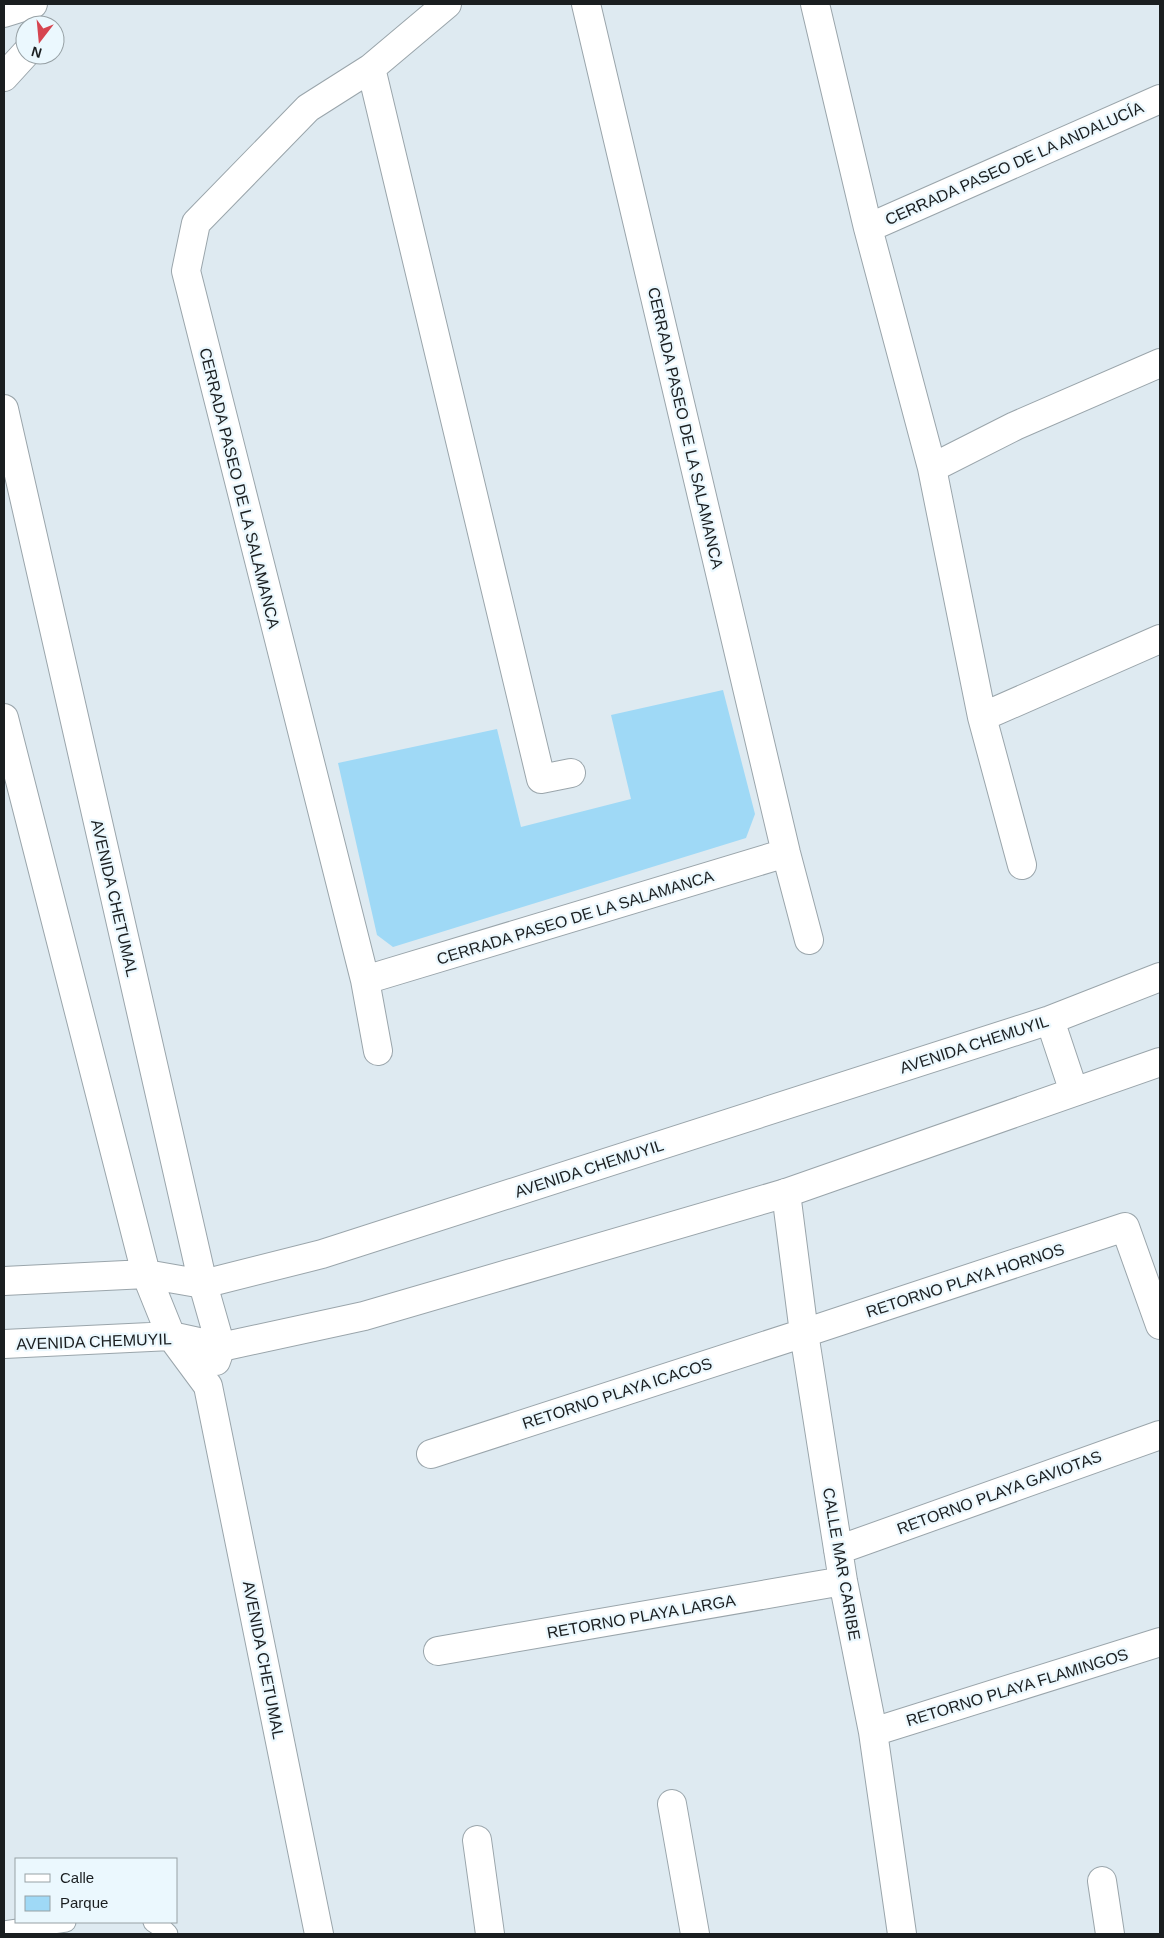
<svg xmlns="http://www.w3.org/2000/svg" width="1164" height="1938" viewBox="0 0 1164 1938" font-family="Arial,sans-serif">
<rect width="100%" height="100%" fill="#deeaf1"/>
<!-- green -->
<path fill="#9fd9f6" d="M723,690L755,814L746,838L393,947L377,935L338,763L497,729L521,827L631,799L611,715Z"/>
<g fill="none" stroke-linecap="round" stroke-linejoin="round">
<defs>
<path id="lane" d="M153,1922L162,1928L168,1934
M4,1931L66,1922"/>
<path id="street" d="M586,4L786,853L809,940
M815,4L868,228L932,468L982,717L1022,865
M371,68L541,779L571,773
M868,228L1160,99
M932,468L1015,426L1160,363
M982,717L1160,639
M365,980L786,853
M378,1051L365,980L186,271L196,223L308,108L371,68L447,4
M786,1193L804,1333L843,1581L873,1732L902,1934
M431,1454L804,1333L1125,1227L1160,1325
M838,1550L1160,1435
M438,1651L843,1581
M873,1732L1160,1642
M672,1804L695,1934
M477,1840L490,1934
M1102,1881L1110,1934"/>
<path id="secondary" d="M4,13L33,4
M4,77L25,54
M4,409L203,1284L221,1347L216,1361
M4,718L146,1274L171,1336L208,1386L319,1934
M1050,1020L1074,1092
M4,1281L146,1274L203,1284L322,1254L1050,1020L1160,977
M4,1344L171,1336L221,1347L364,1316L786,1193L1160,1062"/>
</defs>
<!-- lane casing -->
<use href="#lane" stroke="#9aa5ab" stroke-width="21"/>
<!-- street casing -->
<use href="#street" stroke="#9aa5ab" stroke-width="30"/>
<!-- secondary casing -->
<use href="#secondary" stroke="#9aa5ab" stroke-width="30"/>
<!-- lane -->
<use href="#lane" stroke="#fff" stroke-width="19"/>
<!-- street -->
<use href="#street" stroke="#fff" stroke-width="28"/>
<!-- secondary -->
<use href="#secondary" stroke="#fff" stroke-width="28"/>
</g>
<g text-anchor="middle" stroke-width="4.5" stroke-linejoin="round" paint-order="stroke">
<!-- street labels -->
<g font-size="16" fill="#1a1e20" stroke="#ebf8fe">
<text transform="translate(1014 163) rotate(-24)" y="6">CERRADA PASEO DE LA ANDALUCÍA</text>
<text transform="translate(686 428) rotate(77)" y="6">CERRADA PASEO DE LA SALAMANCA</text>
<text transform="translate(240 488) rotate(76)" y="6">CERRADA PASEO DE LA SALAMANCA</text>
<text transform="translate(115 898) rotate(77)" y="6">AVENIDA CHETUMAL</text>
<text transform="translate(575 917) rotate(-17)" y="6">CERRADA PASEO DE LA SALAMANCA</text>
<text transform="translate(974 1044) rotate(-18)" y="6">AVENIDA CHEMUYIL</text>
<text transform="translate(589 1168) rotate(-18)" y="6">AVENIDA CHEMUYIL</text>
<text transform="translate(965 1280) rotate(-18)" y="6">RETORNO PLAYA HORNOS</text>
<text transform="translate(94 1341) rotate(-2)" y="6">AVENIDA CHEMUYIL</text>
<text transform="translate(617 1393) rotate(-18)" y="6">RETORNO PLAYA ICACOS</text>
<text transform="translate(999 1492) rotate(-20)" y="6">RETORNO PLAYA GAVIOTAS</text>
<text transform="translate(842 1564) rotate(80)" y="6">CALLE MAR CARIBE</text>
<text transform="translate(641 1616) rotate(-10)" y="6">RETORNO PLAYA LARGA</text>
<text transform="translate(264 1660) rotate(79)" y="6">AVENIDA CHETUMAL</text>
<text transform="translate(1017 1687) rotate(-17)" y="6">RETORNO PLAYA FLAMINGOS</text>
</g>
</g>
<!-- border -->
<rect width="1164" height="1938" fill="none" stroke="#1a1e20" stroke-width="10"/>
<!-- legend -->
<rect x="15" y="1858" width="162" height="65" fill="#ebf8fe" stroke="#97a1a5"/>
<rect x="25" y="1874" width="25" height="8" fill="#ffffff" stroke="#97a1a5"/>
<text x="60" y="1883" font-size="15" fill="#1a1e20">Calle</text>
<rect x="25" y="1896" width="25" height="15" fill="#9fd9f6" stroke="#97a1a5"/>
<text x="60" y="1908" font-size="15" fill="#1a1e20">Parque</text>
<!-- north arrow -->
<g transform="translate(40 40) rotate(196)"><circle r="24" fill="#ebf8fe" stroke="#97a1a5"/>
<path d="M0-4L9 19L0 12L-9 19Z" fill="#d64550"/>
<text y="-8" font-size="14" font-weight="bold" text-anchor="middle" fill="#1a1e20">N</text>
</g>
</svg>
